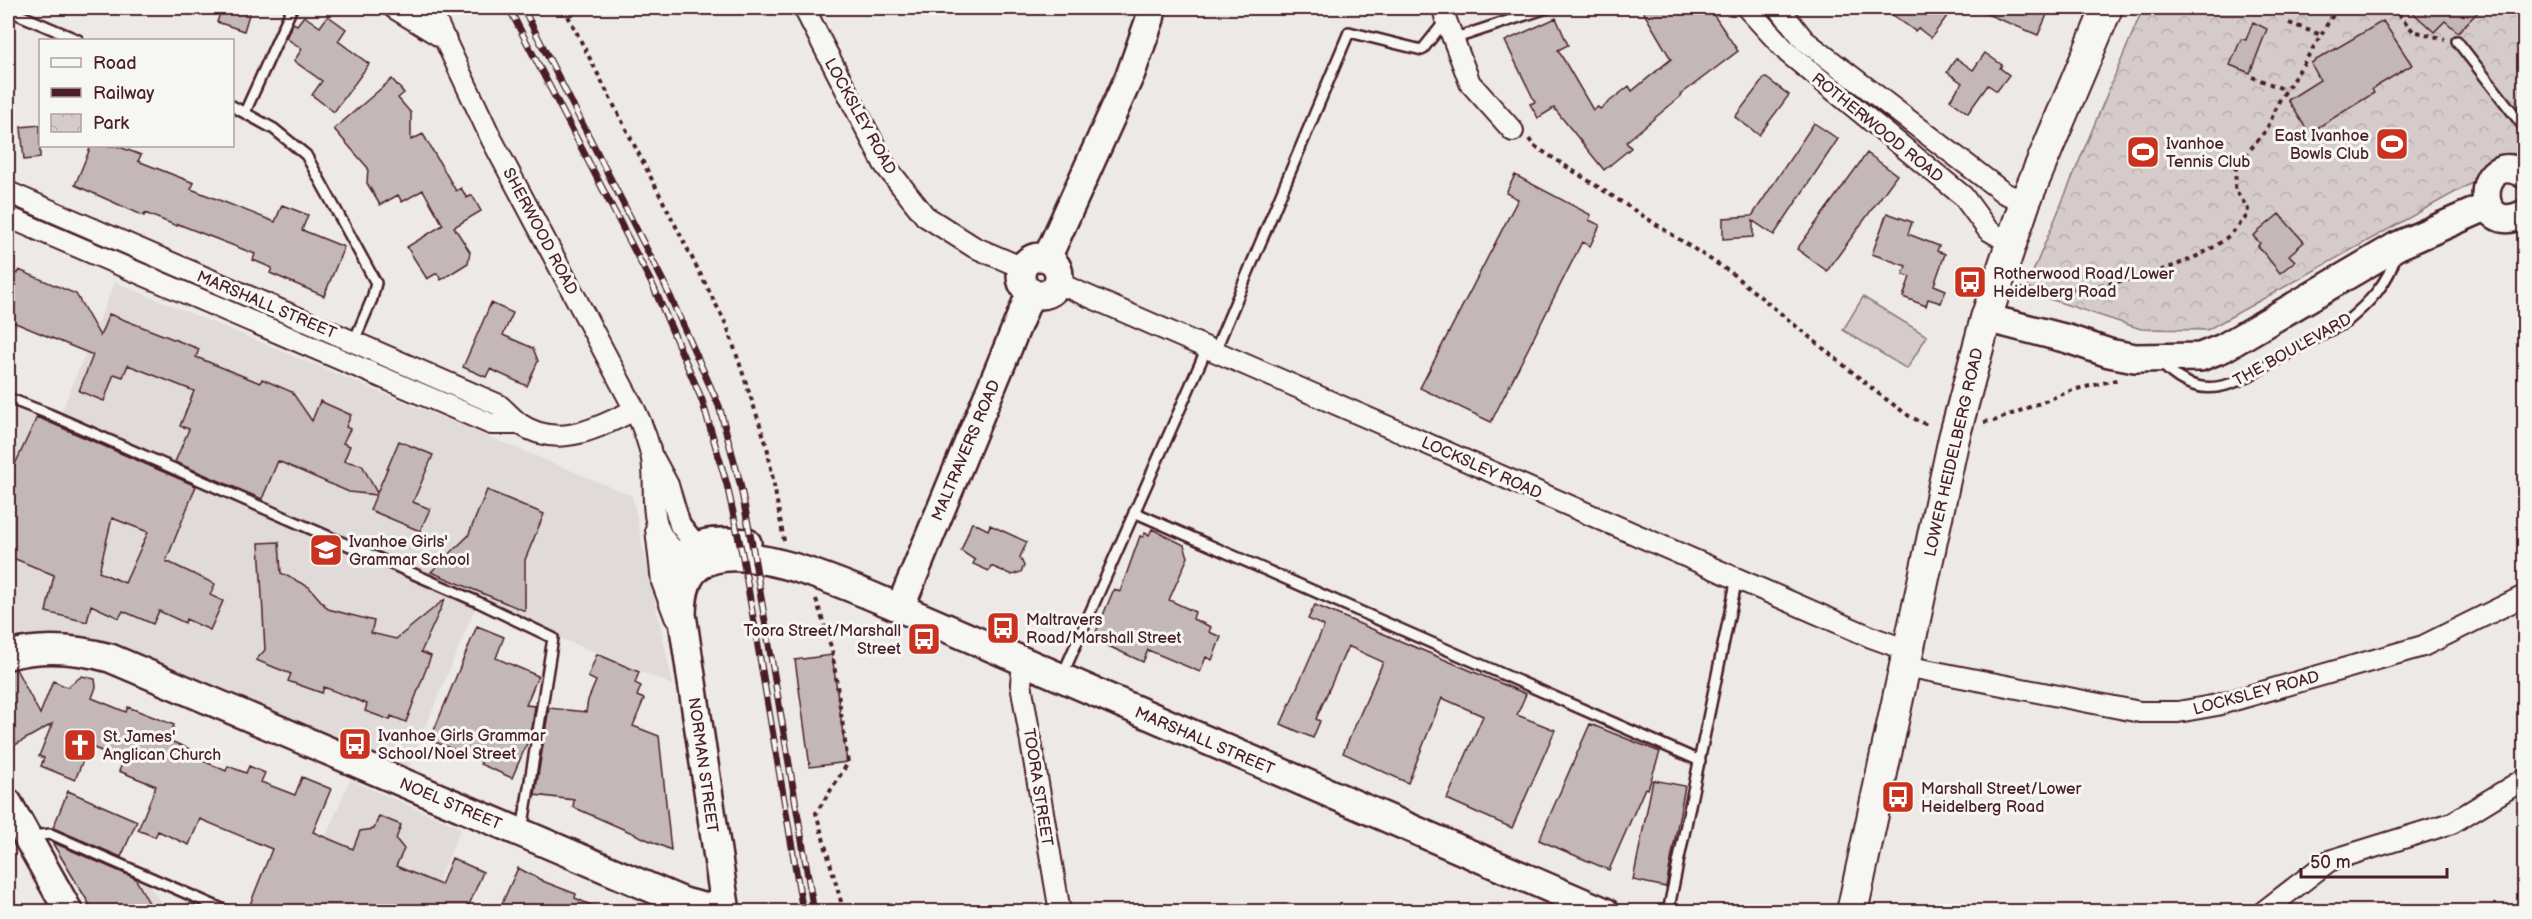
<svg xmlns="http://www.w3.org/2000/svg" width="2532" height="919" viewBox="0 0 2532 919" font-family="'Balsamiq Sans',sans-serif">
<defs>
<pattern id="park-crowns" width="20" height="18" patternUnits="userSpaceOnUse" patternTransform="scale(1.5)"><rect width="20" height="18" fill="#d4cbca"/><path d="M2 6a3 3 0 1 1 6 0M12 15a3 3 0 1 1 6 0" fill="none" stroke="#b8aeae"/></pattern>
</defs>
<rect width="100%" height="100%" fill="#ece9e6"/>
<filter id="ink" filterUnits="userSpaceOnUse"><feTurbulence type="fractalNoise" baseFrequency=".0167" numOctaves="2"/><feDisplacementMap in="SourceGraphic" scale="12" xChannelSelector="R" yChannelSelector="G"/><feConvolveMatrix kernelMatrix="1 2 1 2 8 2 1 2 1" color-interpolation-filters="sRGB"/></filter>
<g filter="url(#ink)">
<!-- built -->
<path fill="#e0dad8" d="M115,282L632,496L673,685L477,603L407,771L108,646L24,634L8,638V401L58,420Z
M350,780L461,828L425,911L293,912Z
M47,836L143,877L167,911H92Z"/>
<!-- grass -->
<path fill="#d4cbca" stroke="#8f757a" stroke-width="1.5" d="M1863,297L1927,336L1907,369L1843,330Z"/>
<!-- park -->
<path fill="url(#park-crowns)" stroke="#8f757a" stroke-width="1.5" d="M2143,8H2524V154L2207,330L2141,329L2025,291Z"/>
<!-- building -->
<path fill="#c4b7b7" stroke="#4a1f2b" stroke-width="1.5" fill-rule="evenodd" d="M222,8H251L244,31L217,22Z
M1641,8H1709L1738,51L1680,95L1681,96L1626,142L1631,148L1604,170L1554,108L1538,118L1530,104L1535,102L1505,41L1556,18L1568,45L1558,50L1593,110L1598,107L1600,109L1629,86L1632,91L1671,59Z
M1883,8H1953L1931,38L1918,28L1915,31Z
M1972,8H2050L2038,35Z
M2408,8H2482L2458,32L2445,21L2434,32Z
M304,16L320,27L328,16L346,29L338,41L369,64L334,112L312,95L322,81L294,61L302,49L286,38L293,23L297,25Z
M2383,21L2412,65L2372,89L2374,93L2309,133L2288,100L2320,80L2311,63Z
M2253,22L2267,29L2250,73L2230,65L2241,39L2246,40Z
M1985,53L2002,65L2000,68L2009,75L1997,91L1988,85L1968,113L1950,100L1962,83L1947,72L1956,58L1973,70Z
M1765,77L1789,95L1759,135L1735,117Z
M392,79L404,93L398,98L411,113V140L423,134L456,191L461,188L467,198L472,195L481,211L454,227L470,252L468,263L441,280L437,273L427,279L407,247L443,225L423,190L402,202L398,195L380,205L367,183L368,168L334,129Z
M1814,123L1838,139L1774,235L1753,221V237L1723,239V218L1752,216Z
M40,125V158L24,160L21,127Z
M91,146H117L141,155L138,161L194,183L191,189L275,222L282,205L308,215L302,230L344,247L324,296L270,273L272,268L253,260L255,254L178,224L177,226L145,213L144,216L75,185Z
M1867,153L1897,175L1827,271L1797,249Z
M1515,175L1591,215L1589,220L1600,225L1590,246L1582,242L1491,422L1420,388L1518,199L1506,193Z
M1887,213L1912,222L1908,234L1939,246L1937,251L1945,254L1934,285L1946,290L1941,303L1928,299L1926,306L1903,297L1910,277L1903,274L1906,266L1872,254Z
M2279,214L2304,242L2289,255L2295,261L2280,273L2258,246L2260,243L2253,236Z
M8,270L18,274L19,270L76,294L100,336L109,314L199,349L196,357L260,383L262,379L292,392L312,421L320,401L351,415L346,427L350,429L343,443L350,446L344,461L362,465L377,493L399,441L433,455L413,502L430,509L420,531L370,510L376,495L349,492L278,461L262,499L175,462L189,429L180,426L194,391L128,365L123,377L114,374L104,401L79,391L93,355L8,320Z
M491,303L513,313L503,335L533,348L538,361L527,386L490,369L486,377L463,367Z
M37,417L196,486L166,561L215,584L210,595L223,601L210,630L186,619L185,623L159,611L153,624L123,611L119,618L91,605L87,622L46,612L54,575L8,556V469L12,471ZM112,518L148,532L125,583L99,572Z
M487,490L544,514L525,560V611L431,572L468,536Z
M972,522L988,530L990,525L1027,542L1020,557L1024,566L1021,572L1012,575L991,566L989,571L973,564L975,560L961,551Z
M1152,529L1184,545L1188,557L1169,600L1195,612L1193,619L1211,627L1209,632L1221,637L1212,660L1206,657L1200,672L1148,650L1143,662L1093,639L1114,589L1120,592L1140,536L1143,537L1145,533L1149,535Z
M279,542L281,573L309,587L328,609L374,621L371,633L396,639L445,599L421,652L431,656L406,722L391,716L390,720L365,711L367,704L324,687L322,693L288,681L291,674L256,660L265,650L259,543Z
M1315,605L1526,694L1517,715L1555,730L1512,828L1447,799L1483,716L1442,698L1408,783L1343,753L1383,662L1348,646L1316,719L1320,721L1313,738L1281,724L1324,626L1308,619Z
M477,626L504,637L496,658L538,676L526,705L535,706L531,734L512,778L480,764L482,761L430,740Z
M597,654L639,672L635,683L641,686L637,696L644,699L633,726L659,736L671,850L573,807L574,800L535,795L549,708L586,712L588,700L596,681L588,677Z
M832,655L847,762L810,767L795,660Z
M16,669L40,714L53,681L67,687L82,676L95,679L96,687L92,698L126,712L128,707L174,725L168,740L192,750L190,755L226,771L228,766L246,773L249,766L265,773L261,782L295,795L302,777L331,789L313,832L353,849L360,831L374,829L379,816L401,825L396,839L404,849L396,866L441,885L452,858L483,872L466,912H247L272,849L200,819L189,845L158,831L155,837L138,830L156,786L119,771L124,760L89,746L75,780L41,766L44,758L39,756L52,724L8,749V670Z
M1590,724L1660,752L1648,789L1645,788L1609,870L1539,840Z
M1653,780L1685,786L1666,887L1633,880Z
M68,791L137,821L121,857L53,828Z
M52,842L135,878L154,912H94Z
M518,868L545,882L576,894L575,898L606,912H498Z"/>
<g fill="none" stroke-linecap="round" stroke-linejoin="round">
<defs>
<path id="lane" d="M8,10L78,40
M1453,39L1547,8
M2457,41L2524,127
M232,106L274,129L306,155L376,283L372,299L354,341
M245,112L292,8
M1215,351L1349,32L1422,50L1446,20
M2161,363C2203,409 2241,381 2285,355C2305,344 2326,333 2346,322C2368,304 2389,283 2396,254
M8,398L49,414L478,602L553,638L522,831
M1134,512L1700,761
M1062,676L1207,348
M29,836L51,834L229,912
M1668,912L1737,578"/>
<path id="street" d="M394,8L446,40
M430,8L491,138L635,410C642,425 649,442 652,459C658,499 643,528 681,556
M804,8L884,164L925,216L974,247L1023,268
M1443,8L1446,20L1470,83L1513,131
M1747,8L1788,53L1963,196L1988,230L2010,243
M1779,8L1804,40L2004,193L2025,202
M8,192L499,405C506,411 513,419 520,424C559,450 598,427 635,410
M8,217L491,424H520
M1058,283L1871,637L1907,650
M654,459L668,485L680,525L696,545
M656,529L662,582L675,617
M1023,662L1021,684L1060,912
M1905,666L2140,712H2178L2217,705L2423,646L2524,596
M2263,912L2329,861L2452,823L2524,779"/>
<path id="secondary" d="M2524,174C2475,146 2472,240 2524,214
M1021 276a19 19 0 1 1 38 0a19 19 0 1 1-38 0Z
M1047,258L1131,73L1150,19L1152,8
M1986,318L2068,339L2109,353L2135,358L2200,357L2223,348L2397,246L2488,206
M900,608L1031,292
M682,619C682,602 683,580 697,568C737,533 858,591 900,608L1605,912
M8,655C42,646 75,648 110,658L684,902L703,907L724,905
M8,803L69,912
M726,912L675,567C689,538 719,541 747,543"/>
<path id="primary" d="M1852,912L1954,438L1986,318L2025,202L2107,8"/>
</defs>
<!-- lane casing -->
<use href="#lane" stroke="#4a1f2b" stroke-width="14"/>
<!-- street casing -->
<use href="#street" stroke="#4a1f2b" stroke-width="24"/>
<!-- secondary casing -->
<use href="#secondary" stroke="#4a1f2b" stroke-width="32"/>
<!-- primary casing -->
<use href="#primary" stroke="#4a1f2b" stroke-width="34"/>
<!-- path -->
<path stroke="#4a1f2b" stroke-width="4" stroke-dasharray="4.5 4.5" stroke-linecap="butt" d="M564,8L727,326L767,446L784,541
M2382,8L2395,10L2413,31L2445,39
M2289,23L2321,35
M2252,77L2286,90
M1529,139L1533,145L1730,272L1879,394L1909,416L1929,426
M2019,289C2071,297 2178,274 2221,242C2231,235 2239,225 2247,216L2248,209L2235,189L2236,167L2267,129L2279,101L2304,63L2337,8
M1984,422L1994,421L2073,390L2120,379
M816,599L832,650L848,763L816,813L844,912"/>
<!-- lane -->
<use href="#lane" stroke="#f6f6f2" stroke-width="9"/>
<!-- street -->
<use href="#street" stroke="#f6f6f2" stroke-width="20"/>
<!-- secondary -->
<use href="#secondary" stroke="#f6f6f2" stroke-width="27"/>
<!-- primary -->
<use href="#primary" stroke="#f6f6f2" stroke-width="30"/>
<defs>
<path id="rail" d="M509,8L654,288L702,400L727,485L743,558L803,912
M523,8L665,285L719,406L740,483L752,544L814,912"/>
</defs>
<!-- rail casing -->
<use href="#rail" stroke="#4a1f2b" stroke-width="7"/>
<!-- rail -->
<use href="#rail" stroke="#f6f6f2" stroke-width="4.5" stroke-dasharray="14" stroke-linecap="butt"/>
</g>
</g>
<!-- icons -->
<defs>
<symbol id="stadium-square" viewBox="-11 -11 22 22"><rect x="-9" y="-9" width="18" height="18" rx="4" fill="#c8321e" stroke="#f6f6f2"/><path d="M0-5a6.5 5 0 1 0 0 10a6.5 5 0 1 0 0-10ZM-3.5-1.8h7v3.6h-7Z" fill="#fff"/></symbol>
<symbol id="bus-square" viewBox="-11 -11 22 22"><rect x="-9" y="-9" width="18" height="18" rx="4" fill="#c8321e" stroke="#f6f6f2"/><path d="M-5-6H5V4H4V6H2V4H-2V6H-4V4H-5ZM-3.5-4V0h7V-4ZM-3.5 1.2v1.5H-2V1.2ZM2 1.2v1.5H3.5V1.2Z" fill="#fff"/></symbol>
<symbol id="school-square" viewBox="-11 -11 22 22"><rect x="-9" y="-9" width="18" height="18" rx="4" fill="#c8321e" stroke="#f6f6f2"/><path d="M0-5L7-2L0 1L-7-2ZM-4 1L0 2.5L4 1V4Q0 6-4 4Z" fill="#fff"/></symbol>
<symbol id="church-square" viewBox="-11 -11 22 22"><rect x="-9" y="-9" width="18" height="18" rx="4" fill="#c8321e" stroke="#f6f6f2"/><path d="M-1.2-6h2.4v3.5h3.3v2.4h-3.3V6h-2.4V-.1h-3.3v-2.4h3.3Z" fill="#fff"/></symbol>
</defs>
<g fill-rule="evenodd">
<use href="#stadium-square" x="2373" y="125" width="38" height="38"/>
<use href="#stadium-square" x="2124" y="133" width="38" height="38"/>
<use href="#bus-square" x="1951" y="263" width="38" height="38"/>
<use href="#school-square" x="307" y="531" width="38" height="38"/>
<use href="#bus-square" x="984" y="609" width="38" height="38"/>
<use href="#bus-square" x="905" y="620" width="38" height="38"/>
<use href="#bus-square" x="336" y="725" width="38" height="38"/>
<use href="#church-square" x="61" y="726" width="38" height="38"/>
<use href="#bus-square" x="1879" y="778" width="38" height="38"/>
</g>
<g text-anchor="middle" stroke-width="6" stroke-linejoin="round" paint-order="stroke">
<!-- street labels -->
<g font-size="16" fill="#4a1f2b" stroke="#f6f6f2">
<text transform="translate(861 116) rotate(61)" y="6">LOCKSLEY ROAD</text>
<text transform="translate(1878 127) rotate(39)" y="6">ROTHERWOOD ROAD</text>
<text transform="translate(541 231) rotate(62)" y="6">SHERWOOD ROAD</text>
<text transform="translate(267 304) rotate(23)" y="6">MARSHALL STREET</text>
<text transform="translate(2292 349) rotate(-29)" y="6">THE BOULEVARD</text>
<text transform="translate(965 450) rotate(-67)" y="6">MALTRAVERS ROAD</text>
<text transform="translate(1953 452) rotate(-77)" y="6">LOWER HEIDELBERG ROAD</text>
<text transform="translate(1482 467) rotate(24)" y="6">LOCKSLEY ROAD</text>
<text transform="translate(2256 692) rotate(-15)" y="6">LOCKSLEY ROAD</text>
<text transform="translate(1205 740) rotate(23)" y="6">MARSHALL STREET</text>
<text transform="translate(704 765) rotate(82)" y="6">NORMAN STREET</text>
<text transform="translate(1039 787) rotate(81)" y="6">TOORA STREET</text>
<text transform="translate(451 803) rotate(23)" y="6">NOEL STREET</text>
</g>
<!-- poi labels -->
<g font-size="16" fill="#4a1f2b" stroke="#f6f6f2" text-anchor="start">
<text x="2369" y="141" text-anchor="end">East Ivanhoe<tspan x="2369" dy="18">Bowls Club</tspan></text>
<text x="2166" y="149">Ivanhoe<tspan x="2166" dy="18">Tennis Club</tspan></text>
<text x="1993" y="279">Rotherwood Road/Lower<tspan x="1993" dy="18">Heidelberg Road</tspan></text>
<text x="349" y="547">Ivanhoe Girls'<tspan x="349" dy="18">Grammar School</tspan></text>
<text x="1026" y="625">Maltravers<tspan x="1026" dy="18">Road/Marshall Street</tspan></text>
<text x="901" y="636" text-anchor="end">Toora Street/Marshall<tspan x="901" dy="18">Street</tspan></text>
<text x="378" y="741">Ivanhoe Girls Grammar<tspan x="378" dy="18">School/Noel Street</tspan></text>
<text x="103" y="742">St. James'<tspan x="103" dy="18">Anglican Church</tspan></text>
<text x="1921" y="794">Marshall Street/Lower<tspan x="1921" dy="18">Heidelberg Road</tspan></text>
</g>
</g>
<!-- margin -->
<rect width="2532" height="919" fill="none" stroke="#f6f6f2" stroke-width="30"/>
<rect x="15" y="15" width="2502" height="889" fill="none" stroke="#4a1f2b" stroke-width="2" filter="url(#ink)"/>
<!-- legend -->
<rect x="39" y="39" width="195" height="108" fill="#f6f6f2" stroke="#b1a0a2" stroke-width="1.5"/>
<rect x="51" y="58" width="30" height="9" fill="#f6f6f2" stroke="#b1a0a2" stroke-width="1.5"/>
<text x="93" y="69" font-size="18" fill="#4a1f2b">Road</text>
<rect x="51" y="88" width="30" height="9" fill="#4a1f2b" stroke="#b1a0a2" stroke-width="1.5"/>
<text x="93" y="99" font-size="18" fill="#4a1f2b">Railway</text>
<rect x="51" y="114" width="30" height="18" fill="url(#park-crowns)" stroke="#b1a0a2" stroke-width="1.5"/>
<text x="93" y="129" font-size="18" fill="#4a1f2b">Park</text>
<!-- scale -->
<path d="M2301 868v9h146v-9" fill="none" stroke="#4a1f2b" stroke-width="3"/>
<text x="2310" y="868" font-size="18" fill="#4a1f2b" stroke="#f6f6f2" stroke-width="4.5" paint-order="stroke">50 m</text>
</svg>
